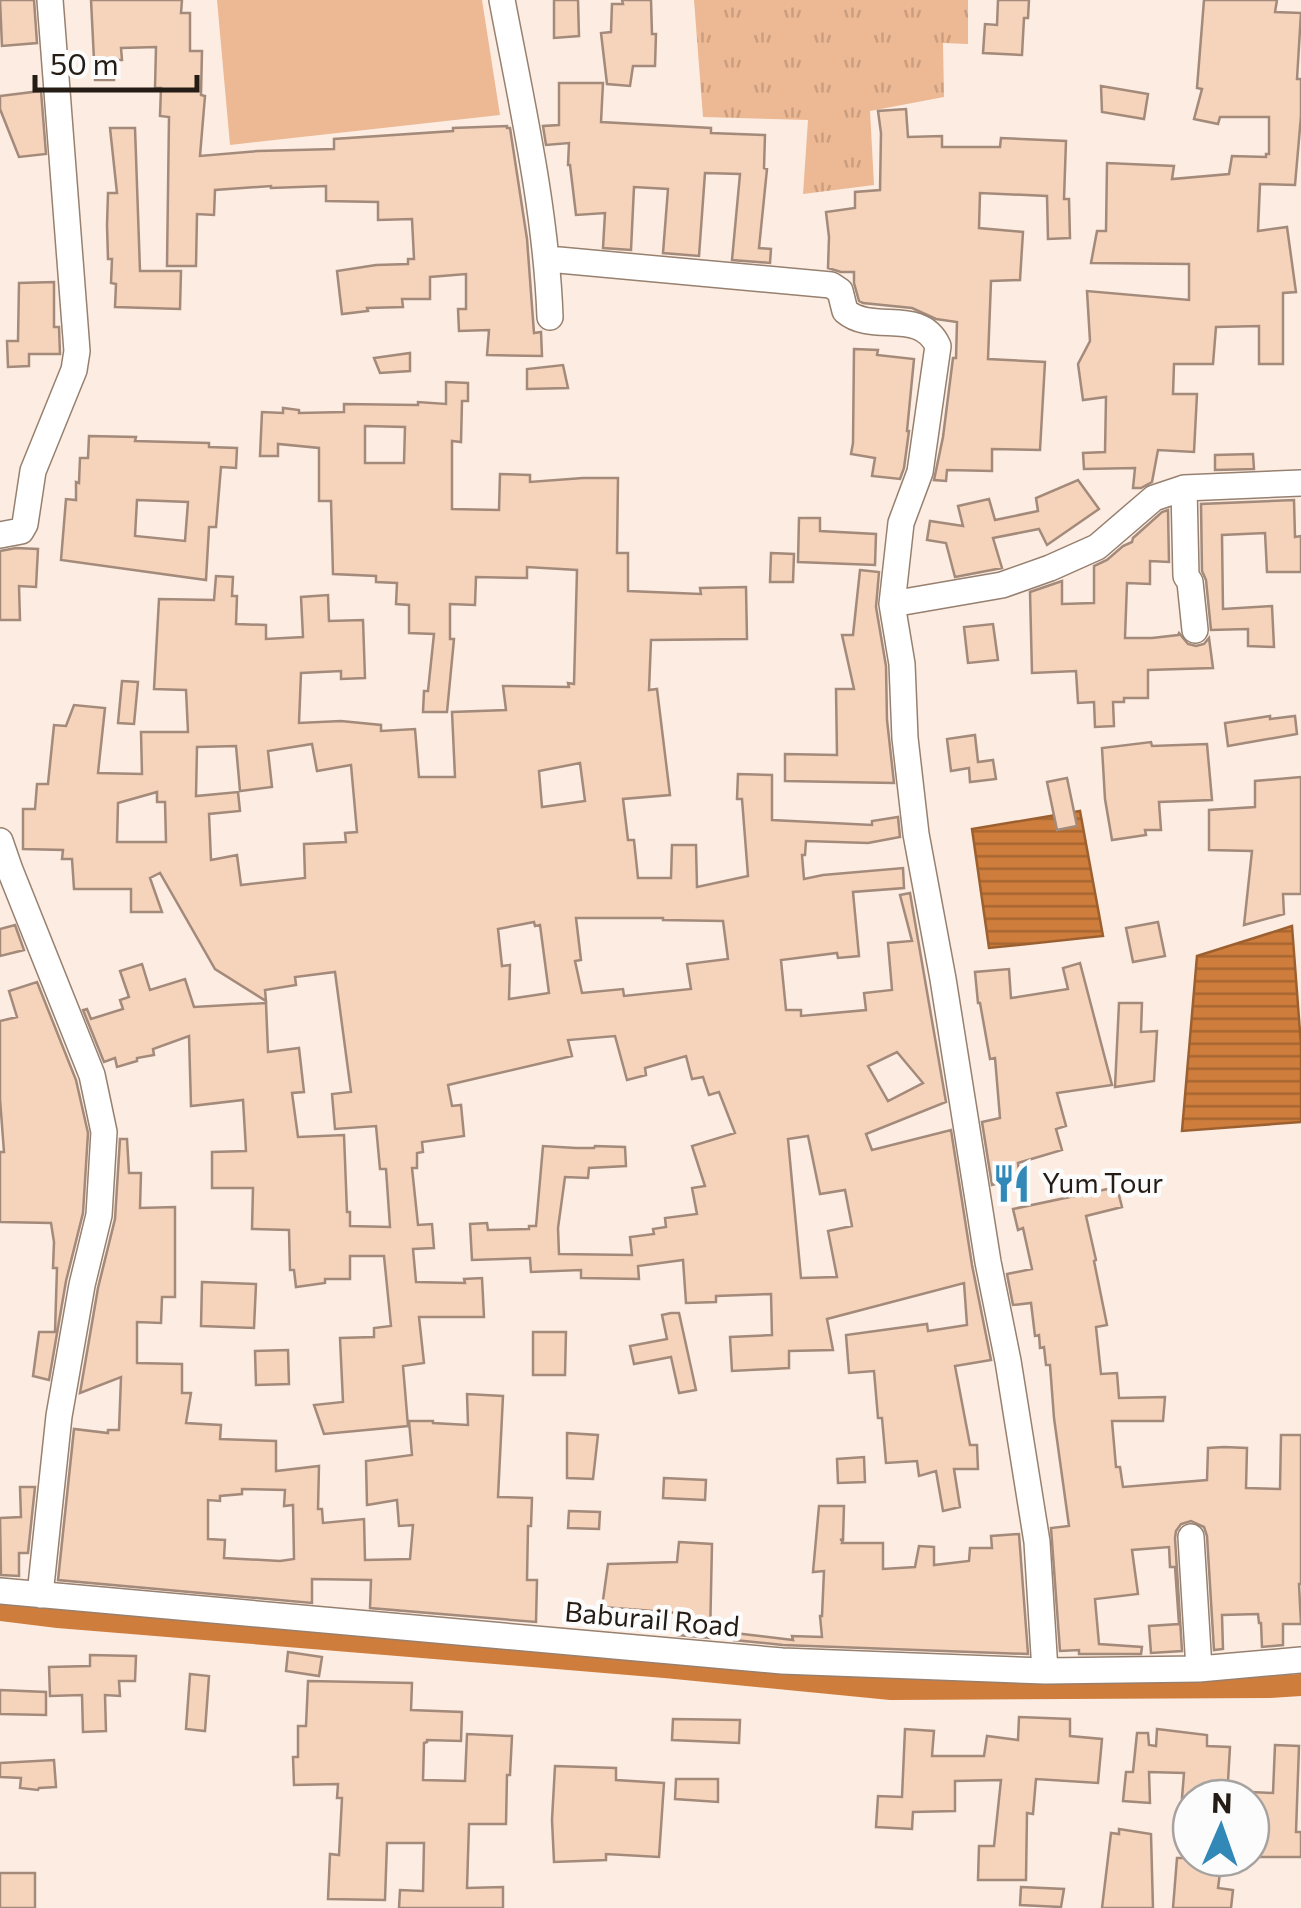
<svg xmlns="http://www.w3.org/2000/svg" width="1301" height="1908" viewBox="0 0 1301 1908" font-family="Commissioner,sans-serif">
<defs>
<pattern id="park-tufts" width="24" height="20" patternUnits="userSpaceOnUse" patternTransform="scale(2.5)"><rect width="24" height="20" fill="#edb994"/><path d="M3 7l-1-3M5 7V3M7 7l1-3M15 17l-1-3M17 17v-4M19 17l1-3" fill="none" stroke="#cb9e7f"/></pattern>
<pattern id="water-rules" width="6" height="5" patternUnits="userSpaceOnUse" patternTransform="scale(2.5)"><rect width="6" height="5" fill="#cf7d3c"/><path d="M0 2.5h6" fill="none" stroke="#a86631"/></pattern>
</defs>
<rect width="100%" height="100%" fill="#fcece1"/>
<!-- park -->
<path fill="url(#park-tufts)" d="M694,0H968V44L943,43L944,97L870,111L874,185L803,194L808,120L703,117Z"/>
<!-- pitch -->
<path fill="#edb994" d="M217,0H482L500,115L230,145Z"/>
<!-- water -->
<path fill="url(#water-rules)" stroke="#9c6030" stroke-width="2.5" d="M1080,811L1103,936L989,948L972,829Z
M1292,926L1301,1045V1122L1182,1131L1197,956Z"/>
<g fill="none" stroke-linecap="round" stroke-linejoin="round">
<!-- canal -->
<path stroke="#cf7d3c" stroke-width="22" d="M0,1610L58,1617L665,1667L891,1689L1270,1687L1301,1685"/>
</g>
<!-- building -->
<path fill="#f6d3bb" stroke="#a38a7a" stroke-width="2.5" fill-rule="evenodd" d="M0,0H34L37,43L2,46Z
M91,0H182L181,13H190V51H202L201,95L205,96L200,156L258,151L334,149V139L453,131V128L507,126V128H510L527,239L534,333L541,332L542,356L487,355L489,330L459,331L458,309H466V274L430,277V299H402L403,307L367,308L368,311L342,314L337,271L376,265L408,264V259H414L412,219L378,220V202L326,201V186L271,188V186L215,190L214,215L197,214L196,266H167L169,117L160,116L161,88H155L156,47L121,48L122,60H114V80H95Z
M554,0H578L579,36L554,38Z
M622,0H651L652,34H656L655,66H633L630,86L607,84L601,33L611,32L612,4H623Z
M998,0H1029L1028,18H1024L1022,55L983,53L985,24L997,25Z
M1204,0H1277L1275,12L1301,13L1297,79H1301V116L1295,185L1260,184L1258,231L1287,227L1296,292L1283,293V364H1259V326L1216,327L1213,364H1174L1173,394H1197L1194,452L1158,450L1152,482L1141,488H1133L1135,468L1084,469L1083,453L1105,452L1106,397L1083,400L1078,364L1090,341L1087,291L1189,300V264L1091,263L1097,231H1106L1107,163L1174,166L1172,179L1229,174L1232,156L1266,157V154H1269V117H1220L1218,124L1194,119L1202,89L1197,88Z
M559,83H603L601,122L711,128V133L765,135L764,168L767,169L759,248L771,249L770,263L732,260L740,174L705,173L699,256L663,253L668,189L634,187L631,250L603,248L605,213L576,215L570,165H568L569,143L546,145L543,126L559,125Z
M1101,86L1148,94L1144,119L1102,112Z
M41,91L46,154L19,157L0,109V96Z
M906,109L908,137L942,136V147H1000L1001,138L1066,141L1064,199H1069L1070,238L1048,239L1047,196L980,193L979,228L1023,232L1020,280L991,281L988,359L1045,362L1040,450L992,449V471L947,470L946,481L934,480L943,437L953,358H956L957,322L936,319L912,308L863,303L859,301L854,283V272H841L828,268L829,237L826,212L855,208V192L880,190L881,133L878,111Z
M110,128H135L140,271H181L180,309L115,307L116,284L111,283L112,259H108L107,225L108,193H117Z
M54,282V327H59L60,354H29V366L8,367L7,341H18L19,283Z
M854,349L878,350L877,355L914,359L907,431H909L904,468L900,479L872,476L875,458L851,454L853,443Z
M410,353V371L380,373L374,358Z
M563,365L568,388L527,389V369Z
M446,382L468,383V401H462L461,442L452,441V509L499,510L500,474L530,475V482L583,478H618L617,553H628V591L701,594L700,588L746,587L747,639L651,640L649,690L657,689L670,795L623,799L628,840H634L638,878H671L672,845H696L697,887L748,876L742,799H737L738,774L772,775V820L872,825V821L898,817L900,837L868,843L806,841L805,855H802L804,879L823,875L903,868L904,888L853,892L859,956L838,958L837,953L781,960L786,1010H801V1016L866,1010L864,993L892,990L888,943L912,941L900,895L910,893L946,1102L866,1134L872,1150L951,1130L972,1265L991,1360L955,1366L970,1445H977L978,1469H954L960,1507L943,1511L936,1471L919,1476L917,1461L886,1463L882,1418H878L874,1371L849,1373L846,1335L927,1324L928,1331L967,1325L964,1283L827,1319L833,1350L789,1351V1368L732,1371L730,1337L772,1335L771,1294L716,1296V1302L686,1303L683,1260L638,1266L639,1279L581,1278V1270L531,1272L530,1258L472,1260L470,1224L487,1223L488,1230L529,1229V1226H536L543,1146L576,1148H594L595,1146L625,1147L626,1166L589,1168L588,1178L565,1177L558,1228L559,1254L632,1255L630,1237L654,1234L653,1229L666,1227L665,1218L697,1214L692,1188L705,1186L692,1146L735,1133L719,1092L709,1095L703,1077L692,1079L686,1056L645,1068L646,1075L627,1080L615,1036L568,1040L572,1056L448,1085L452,1106L461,1105L464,1136L422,1142L423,1152L417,1153V1168H412L418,1225L432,1224L434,1248L413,1249L416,1282L465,1283L464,1279L482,1278L484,1317H419L424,1363L403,1366L408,1426L324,1434L314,1405L343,1402L340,1338L374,1337V1328L391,1326L384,1256H350V1279H325V1283L296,1287L294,1270H290L289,1230L252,1229L253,1188H212V1152L246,1151L243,1100L191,1106L189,1036L153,1049L154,1055L137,1058V1061L117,1067L115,1058L104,1062L83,1010L87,1009L91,1019L123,1009L120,1000L129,997L120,971L142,964L150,990L185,979L194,1007L266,1003L268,1052L299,1048L304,1092L292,1093L298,1137L344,1135L347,1212H350V1226L390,1227L386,1169H380L376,1126L335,1129L332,1094L351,1092L335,972L295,977L296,985L265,990L266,1001L215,969L160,873L150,878L162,912H131V889H74L72,859H62L63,850L23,849V809H35L37,784H48L54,725L66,726L74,705L105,708L98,773L142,774L141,732H188L186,690L154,689L159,599L214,600L216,576L233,577L232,596H237L236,624L266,625V639L303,637L301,597L328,595L329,621L363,620L365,678L341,679V671L301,673L299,723L341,721L381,725V731L415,729L419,777H455L452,712L506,710L503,686L569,687L568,683L574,684L577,570L527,567V578L476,577L475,605L450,604V639H454L447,712H423L424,691H428L434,634L409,633V605L396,604L397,583L376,582V576L333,574L331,501H319V448L278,444V456H260L262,412L283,413V408L299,410V413L344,412V404L418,405V402L446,404ZM365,426L405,427L404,463H365ZM312,744L317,771L351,765L357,832L345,833L346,842L304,844L305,878L241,885L237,855L211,860L209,814L240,811L238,792L196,796L197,747L236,746L240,791L272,787L268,751ZM580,763L585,801L542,807L539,771ZM157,792V802H165L166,842H117L118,803ZM576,918H663V920L723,921L728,959L687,964L691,989L624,996L623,989L582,993L575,961L581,960ZM534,922L535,926L540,925L549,993L509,999L510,965L502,966L498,929ZM897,1052L923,1083L888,1101L868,1066ZM808,1136L820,1194L845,1190L852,1226L828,1231L837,1277L801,1278L788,1139Z
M89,436L136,437L135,441L209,443V447L237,448L236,468L221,467L216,527H209L206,580L61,560L66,499L76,500V482L79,483L80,458H88ZM137,500L188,502L185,541L135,536Z
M1253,454L1254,469L1215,470V455Z
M1078,480L1099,509L1047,545L1039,529L993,538L1002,568L955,577L946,543L927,540L930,521L963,526L958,506L989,499L995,520L1038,511L1036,498Z
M1294,500L1295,537L1301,536V572H1267L1265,533L1222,535L1223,609L1272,606L1274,647L1248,646V629L1211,630L1206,580L1202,571L1201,504Z
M1168,510L1169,562L1150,561V584L1127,583L1125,638H1152L1178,635L1179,633L1188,644L1196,646L1204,644L1209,638L1213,668L1148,670V698H1124V702H1113L1114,726L1095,727L1094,702L1078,703L1076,671L1032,673L1030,592L1062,581V604L1094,603V566L1107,560L1123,546L1132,542L1133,538L1162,512Z
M799,518H820V531L876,534L875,565L798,562Z
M16,548L38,549L36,587L19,586L20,620H0V551Z
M771,553L794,554L793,582H770Z
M860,570L879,572L876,607L886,666L887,720L894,783L785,781V754L837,755L836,689H854L842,635H853Z
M993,624L998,660L968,663L964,627Z
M122,681L138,682L134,724L118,723Z
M1270,716V719L1295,716L1297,734L1228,746L1225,723Z
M975,735L978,762L993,760L996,779L970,782L969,768L951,771L947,739Z
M1151,742L1152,746L1207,744L1212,800L1159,802L1161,830H1145L1146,835L1112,840L1105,799L1102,748Z
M1301,777V894H1283L1284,914L1244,925L1252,851L1209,850V810L1255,807V781Z
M1067,778L1077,826L1057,830L1047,782Z
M1158,922L1165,956L1133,962L1126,928Z
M15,925L24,950L0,956V929Z
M1080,963L1112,1085L1057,1093L1066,1126L1056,1129L1062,1150L1018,1163L1020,1178L992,1185L982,1122L1000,1118L995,1058L990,1059L980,1003H978L975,972L1009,969L1011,998L1068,989L1063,968Z
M37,982L76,1080L88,1133L83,1213L66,1281L49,1380L33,1376L39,1332H55L57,1268H53L54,1242L51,1223L0,1222V1152H4L0,1099V1021L17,1017L9,991Z
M1119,1003H1142L1141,1032L1157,1031L1154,1081L1115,1087Z
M120,1139H127L129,1173H141L140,1208L175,1207V1297H162L161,1323L137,1322V1363L182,1364V1393H191L186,1423L221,1425L220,1439L276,1441V1471L319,1466L318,1509H322L323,1523L364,1519L365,1560L410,1559L413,1525L399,1526L397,1500L367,1505L366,1461L412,1455L409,1421H433V1423L468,1425L467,1394L503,1396L498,1497L532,1498L531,1526H528L527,1580H537L536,1622L370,1608L371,1580L312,1579V1603L58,1580L74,1429L108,1433V1430H119L121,1377L80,1393L98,1288L115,1219ZM242,1489L285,1490L284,1506L293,1505L294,1559L280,1561L224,1558L225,1540L208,1539V1500L220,1501V1496L242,1494Z
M1117,1187L1122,1207L1086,1216L1096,1260L1094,1261L1107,1325L1096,1327L1101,1374L1117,1373L1119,1398L1165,1397L1163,1421H1112L1116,1467H1120L1123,1487L1207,1480L1208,1448L1224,1447L1247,1448L1246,1488L1280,1489L1281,1435H1301V1584H1299L1301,1624H1283V1645L1262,1647L1261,1623H1259L1258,1614L1222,1615L1223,1649L1214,1650L1207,1536L1204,1527L1191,1521L1181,1524L1176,1531L1175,1538L1182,1651L1151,1653L1149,1626L1179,1624L1175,1567H1170L1169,1547L1132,1550L1138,1594L1095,1599L1099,1644L1142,1647L1141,1654H1079V1650L1060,1651L1051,1528L1069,1526L1054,1418L1050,1365H1046L1044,1347L1040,1348L1039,1335L1035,1336L1031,1303L1013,1305L1007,1274L1032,1269L1023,1228L1018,1230L1013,1209Z
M202,1282L256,1284L254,1328L201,1326Z
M671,1313H679L696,1390L679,1393L671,1357L634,1364L630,1346L667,1339L662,1315Z
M533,1332H566L565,1375H533Z
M288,1350L289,1384L256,1385L255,1351Z
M567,1433L598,1435L593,1479L567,1478Z
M864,1457L865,1482L838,1483L837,1459Z
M664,1478L706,1480L705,1500L663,1498Z
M20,1487H35L28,1553H19V1576L1,1575L0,1518L21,1517Z
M819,1506H844L843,1539L840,1540H843L842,1543H883V1569L915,1567L919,1546L934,1547V1565L969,1561L970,1548H992L991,1536L1019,1534L1028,1654L783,1645L734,1640V1633L793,1640L792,1636L822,1637L820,1616H822L824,1571L813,1572Z
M569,1511L600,1512L599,1529L568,1528Z
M679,1542L712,1544L710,1638L678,1635V1613L602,1607L608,1564L677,1562Z
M288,1652L322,1657L319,1676L286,1671Z
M90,1655L136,1656L135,1681H119L120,1696L105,1695L106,1731L83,1732L82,1695L50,1696L49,1667L90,1666Z
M190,1674L209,1676L205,1731L186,1729Z
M308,1681L412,1683L411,1710L462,1712L461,1741L427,1740V1742L424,1743L423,1780L465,1781L467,1734L512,1736L510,1775H507L506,1824H469L467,1888L503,1887V1908H399L400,1890L423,1891L424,1843H387L385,1900L328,1899L330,1854L339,1855L342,1798H337L338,1784L294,1785L293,1757H298V1726H306Z
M0,1690L46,1692V1715L0,1714Z
M1019,1717L1070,1719V1736L1102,1739L1098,1783L1036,1779L1033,1814L1027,1813L1026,1880H978L979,1846H994L1001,1780L955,1781V1811L913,1812L912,1829L876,1827L878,1796L902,1797L905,1729L934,1731L932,1756H984L987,1736L1018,1740Z
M673,1719L740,1720L739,1743L672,1740Z
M1157,1729L1207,1735V1746L1230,1747L1227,1798H1182L1184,1773L1149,1772L1150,1803L1123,1801L1126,1772H1133L1137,1733H1148L1149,1745L1156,1746Z
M1275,1745L1299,1746L1296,1832H1301V1857H1251V1792L1273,1793Z
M54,1760L56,1787L39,1788L38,1790L20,1788L21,1778L0,1777V1763Z
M555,1766L616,1768V1780L664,1783L659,1857L606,1854V1860L554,1862L552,1820Z
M676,1779H718V1802L675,1799Z
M1119,1829L1151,1834L1153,1908H1102L1111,1833L1119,1834Z
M1177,1858H1222L1218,1888L1233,1890L1231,1908H1173Z
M0,1873H35V1908H0Z
M1021,1887L1064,1889L1061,1907L1020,1905Z"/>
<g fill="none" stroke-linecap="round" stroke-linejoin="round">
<defs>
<path id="minor" d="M502,0C522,105 546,210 550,317
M548,259L831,285L840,291L845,311C873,335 920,307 938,346L920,472L901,523L892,604
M1184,488L1186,576L1190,582L1195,630
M0,535L21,531L25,524L33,471L74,370L77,351L50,0
M0,841L10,870L92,1075L104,1132L99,1215L82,1285L59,1416L40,1595
M1191,1537L1199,1669
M0,1591L782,1661L1045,1671L1199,1669L1301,1660
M1045,1671L1037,1542L1008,1361L988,1262L943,979L916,834L905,738L902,664L892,604L1002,585L1050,568L1097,547L1154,498L1184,488L1301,483"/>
</defs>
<!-- minor casing -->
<use href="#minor" stroke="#97806f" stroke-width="28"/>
<!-- minor -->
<use href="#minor" stroke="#fff" stroke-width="25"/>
</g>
<!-- icons -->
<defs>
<symbol id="restaurant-bare" viewBox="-9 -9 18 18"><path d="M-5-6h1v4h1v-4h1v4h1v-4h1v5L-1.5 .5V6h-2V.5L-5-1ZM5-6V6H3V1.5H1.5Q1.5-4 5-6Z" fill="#3288b7" stroke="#fcfcfc" stroke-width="2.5" paint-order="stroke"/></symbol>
</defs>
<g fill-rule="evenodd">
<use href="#restaurant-bare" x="984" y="1156" width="55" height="55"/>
</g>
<g text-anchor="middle" stroke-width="9" stroke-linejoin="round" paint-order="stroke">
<!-- poi labels -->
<g font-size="28" fill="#251c15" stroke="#fcfcfc" text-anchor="start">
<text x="1042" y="1193">Yum Tour</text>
</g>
<!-- street labels -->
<g font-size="28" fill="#251c15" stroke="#fcfcfc">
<text transform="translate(652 1619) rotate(5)" y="10">Baburail Road</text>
</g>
</g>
<!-- north arrow -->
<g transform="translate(1221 1828) rotate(2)"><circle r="48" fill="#fcfcfc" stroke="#a6a2a0" stroke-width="2.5"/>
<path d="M0-8L18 38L0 25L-18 38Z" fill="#3288b7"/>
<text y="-15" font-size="28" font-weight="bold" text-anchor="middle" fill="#251c15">N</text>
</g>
<!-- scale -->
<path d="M35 75v15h162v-15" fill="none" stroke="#251c15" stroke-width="5"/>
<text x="50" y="75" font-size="30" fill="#251c15" stroke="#fcfcfc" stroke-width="8" paint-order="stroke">50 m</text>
</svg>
